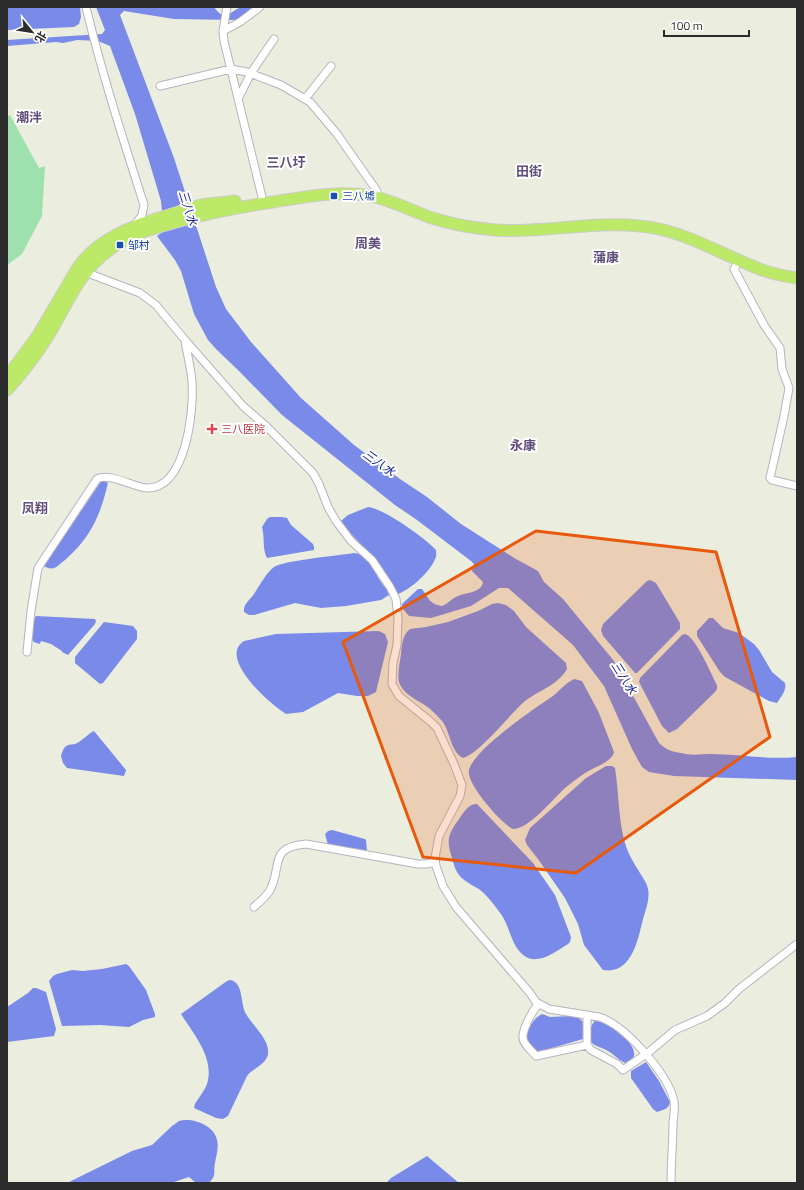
<svg xmlns="http://www.w3.org/2000/svg" width="804" height="1190" viewBox="0 0 804 1190" font-family="'Titillium Web','Noto Sans SC',sans-serif">
<rect width="100%" height="100%" fill="#ebeddf"/>
<!-- green -->
<path fill="#9fe0af" d="M10,115L39,168L45,166L42,216L22,254L7,265V116Z"/>
<!-- water -->
<path fill="#798ae9" d="M7,7H80L81,17L79,24L74,27L7,30Z
M96,7H214C227,25 230,9 243,7C246,6 250,7 253,7L239,19L234,20L174,19L124,11L120,15L174,158L216,287L226,309L251,342L301,398L354,445L400,479L427,497L461,524L516,559L538,571L544,582L563,599L614,661L659,743C665,749 672,752 681,753C691,756 701,754 711,754C741,754 767,760 797,757V780L674,776L649,772L642,767L632,749L604,686L573,645L508,588H499L471,606L431,618L409,616L402,608V604L418,589H422C429,598 429,604 442,606C448,604 451,599 456,597C464,592 481,594 483,582L472,571L474,564L471,561L417,520L395,505L282,415L239,371L217,350L208,340L194,314L181,271L175,260L157,236L164,231L161,201L135,114L110,46L98,41L77,40L63,43L56,42L7,46V40L102,34L105,30Z
M102,480L108,483C100,516 91,537 65,560C57,566 54,572 44,566Z
M368,507C383,508 425,538 436,550C436,553 437,556 435,559C430,572 411,589 398,594L378,562L352,535L341,521L348,515Z
M270,517H282L287,518L291,525L313,544L314,547V550L267,558C262,548 265,538 262,527L267,519Z
M354,553C369,554 374,572 381,582C383,586 387,589 389,592V595L381,600L346,606L321,608L295,603L254,615H249L244,612C243,604 250,600 254,594C260,585 266,573 274,567C281,561 342,555 354,553Z
M650,580L656,583L680,623V629L678,631L637,673H635L603,636L601,630L603,624L647,581Z
M498,603L506,605L514,611L526,627L566,663L567,669C558,685 538,691 525,701C511,713 479,754 463,758C450,751 451,733 442,721C438,717 434,712 429,708C420,701 403,695 399,682C397,674 400,663 401,654C402,645 402,635 410,629L426,627L448,622L478,611L492,604Z
M36,616L95,619L96,621L95,624L68,655L62,652V651L51,644L41,641L40,644C38,643 35,643 34,642C28,637 33,621 36,616Z
M709,618H713L723,628L739,633L754,644L759,650L772,672L785,683C787,690 781,697 777,703L769,701L725,677L720,672L697,636V631Z
M104,622L133,626L137,631V639L103,683L100,684L75,663V657Z
M379,631L385,634L388,642L376,692L368,696H357L338,693L303,712L286,714C271,705 217,658 244,641L276,634Z
M685,634C696,637 711,674 717,685V689L715,692L677,729L669,733L662,726L639,682L640,678L682,635Z
M574,679L582,681L599,713L614,752L613,755C607,764 594,767 585,773C578,778 571,783 565,788C553,799 529,829 513,829C501,824 465,782 469,770C474,749 534,709 553,696C560,690 566,683 574,679Z
M94,731L126,770L124,776L67,768L63,763L61,756C62,753 63,749 65,747C68,744 71,745 75,744C81,742 89,733 94,731Z
M606,766H612L615,768C619,793 618,818 625,843C628,854 634,863 640,873C643,878 647,883 648,889C650,899 646,909 643,919C638,939 632,975 603,970L584,945L578,924L565,898L538,859L527,845L525,840L530,828L586,778Z
M477,804L533,863L555,895L571,937L570,942L568,944C557,951 541,963 528,958C511,950 511,928 501,914C495,906 488,896 479,889C472,885 464,881 459,875C455,870 454,864 452,858C446,840 448,834 459,819C464,812 468,804 477,804Z
M332,830L365,839L366,840L367,851L328,845L325,834L328,831Z
M126,964L129,966L146,990L155,1014V1017L143,1020L129,1027L100,1025L62,1026L49,981L53,976L57,974L72,970L83,971L102,969Z
M230,980C244,982 240,1004 246,1014C253,1026 270,1040 268,1054C266,1065 253,1068 247,1076L228,1116L223,1119L216,1118L194,1108L195,1104C199,1097 207,1088 208,1080C213,1056 193,1033 181,1014L227,981Z
M33,988H36L46,992L56,1029L54,1036L7,1042V1007L28,993Z
M542,1014L550,1017L571,1016L579,1018L584,1023V1037L583,1039L538,1052L526,1041C527,1030 532,1019 542,1014Z
M595,1021C607,1021 641,1045 633,1058L625,1063L623,1062C618,1059 613,1054 608,1051C603,1048 598,1047 593,1044C587,1039 590,1025 595,1021Z
M646,1062L659,1081L670,1102C669,1109 663,1110 657,1112L653,1109L631,1078V1071Z
M184,1120C197,1119 215,1127 217,1140C219,1148 216,1156 215,1163C213,1173 217,1175 209,1183H196L189,1177L171,1183H67L132,1151L152,1145L172,1126L179,1121Z
M427,1156L459,1183H386L391,1178Z"/>
<g fill="none" stroke-linecap="round" stroke-linejoin="round">
<defs>
<path id="street" d="M86,7C102,74 123,139 144,205L142,215L135,225
M227,7L223,31L224,41L262,197
M223,31L240,22L260,7
M160,86L231,69L247,72L281,85L310,102L337,134L377,191
M238,99L251,73L274,39
M305,99L331,66
M739,260L734,269L764,325L780,348L782,369L789,388L784,416L770,478L772,480L797,486
M85,272L140,293L156,305L185,340L243,406L266,426L313,473L319,484L328,507L336,521L351,541L372,560L390,587L396,599L398,619L397,645L393,663L392,684L399,696L431,722L437,728L454,764L462,785L460,796L439,836L435,858L436,866L443,886L456,907L530,993L536,1002L549,1009L599,1017C625,1025 668,1074 674,1101C675,1107 674,1115 673,1122C673,1142 671,1163 671,1183
M27,652L31,611L38,568L97,479C109,472 133,487 147,488C186,489 194,411 192,382C191,368 187,354 185,340
M254,907C260,901 268,896 271,888C282,865 269,847 306,844L418,864H426L435,862
M539,1004C533,1009 522,1030 523,1038C523,1044 532,1051 536,1056L587,1045
M587,1015V1045L591,1050L617,1064L623,1070L649,1052L675,1030L707,1016L725,1003L739,989L797,944"/>
<path id="primary" d="M7,377L38,335L78,267C100,237 134,225 169,215C180,212 190,208 201,205C212,203 224,203 235,201
M7,390C21,375 34,358 45,341C67,307 77,272 112,248C129,235 149,230 169,224C203,214 238,207 273,202C305,197 339,190 371,196C391,200 410,210 429,217C450,224 472,228 495,230C549,234 605,217 659,229C691,236 720,253 750,265C765,272 781,276 797,278"/>
</defs>
<!-- street casing -->
<use href="#street" stroke="#b7b3bf" stroke-width="9"/>
<!-- primary casing -->
<use href="#primary" stroke="#ccc" stroke-width="13"/>
<!-- street -->
<use href="#street" stroke="#fff" stroke-width="7"/>
<!-- primary -->
<use href="#primary" stroke="#bce968" stroke-width="11"/>
</g>
<!-- marked area -->
<path fill="#e8590c" fill-opacity="0.2" stroke="#e8590c" stroke-width="3" stroke-linejoin="round" d="M536,531L716,552L770,737L576,873L423,857L343,642Z"/>
<!-- markers -->
<g fill="#1a4fb4" stroke="#fff" stroke-width="1.5">
<rect x="330" y="192" width="8" height="8" rx="2"/>
<rect x="116" y="241" width="8" height="8" rx="2"/>
</g>
<path fill="#e0444e" stroke="#fff" stroke-width="1.5" d="M210 423h4v4h4v4h-4v4h-4v-4h-4v-4h4z"/>
<g text-anchor="middle" stroke-width="4" stroke-linejoin="round" paint-order="stroke">
<!-- transit labels -->
<g font-size="11" fill="#164399" stroke="#fff" text-anchor="start">
<text x="342" y="200">三八墟</text>
<text x="128" y="249">邹村</text>
</g>
<!-- health labels -->
<g font-size="11" fill="#be3a42" stroke="#fff" text-anchor="start">
<text x="221" y="433">三八医院</text>
</g>
<!-- water labels -->
<g font-size="12" font-style="italic" fill="#151f97" stroke="#fff">
<text transform="translate(188 208) rotate(72)" y="4">三八水</text>
<text transform="translate(379 463) rotate(36)" y="4">三八水</text>
<text transform="translate(624 678) rotate(58)" y="4">三八水</text>
</g>
<!-- quarter labels -->
<g font-size="13" font-weight="bold" fill="#604e7b" stroke="#fff">
<text x="29" y="122">潮泮</text>
<text x="286" y="167">三八圩</text>
<text x="529" y="176">田街</text>
<text x="368" y="248">周美</text>
<text x="606" y="262">蒲康</text>
<text x="523" y="450">永康</text>
<text x="35" y="513">凤翔</text>
</g>
</g>
<!-- border -->
<rect width="804" height="1190" fill="none" stroke="#2c2c2c" stroke-width="16"/>
<!-- north arrow -->
<g transform="translate(32 32) rotate(120)" stroke="#ffffff" stroke-width="3" paint-order="stroke">
<path d="M0-3L7 15L0 10L-7 15Z" fill="#2c2c2c"/>
<text y="-6" font-size="11" font-weight="bold" text-anchor="middle" fill="#2c2c2c">北</text>
</g>
<!-- scale -->
<path d="M664 30v6h85v-6" fill="none" stroke="#2c2c2c" stroke-width="2"/>
<text x="670" y="30" font-size="12" fill="#2c2c2c" stroke="#ffffff" stroke-width="3" paint-order="stroke">100 m</text>
</svg>
